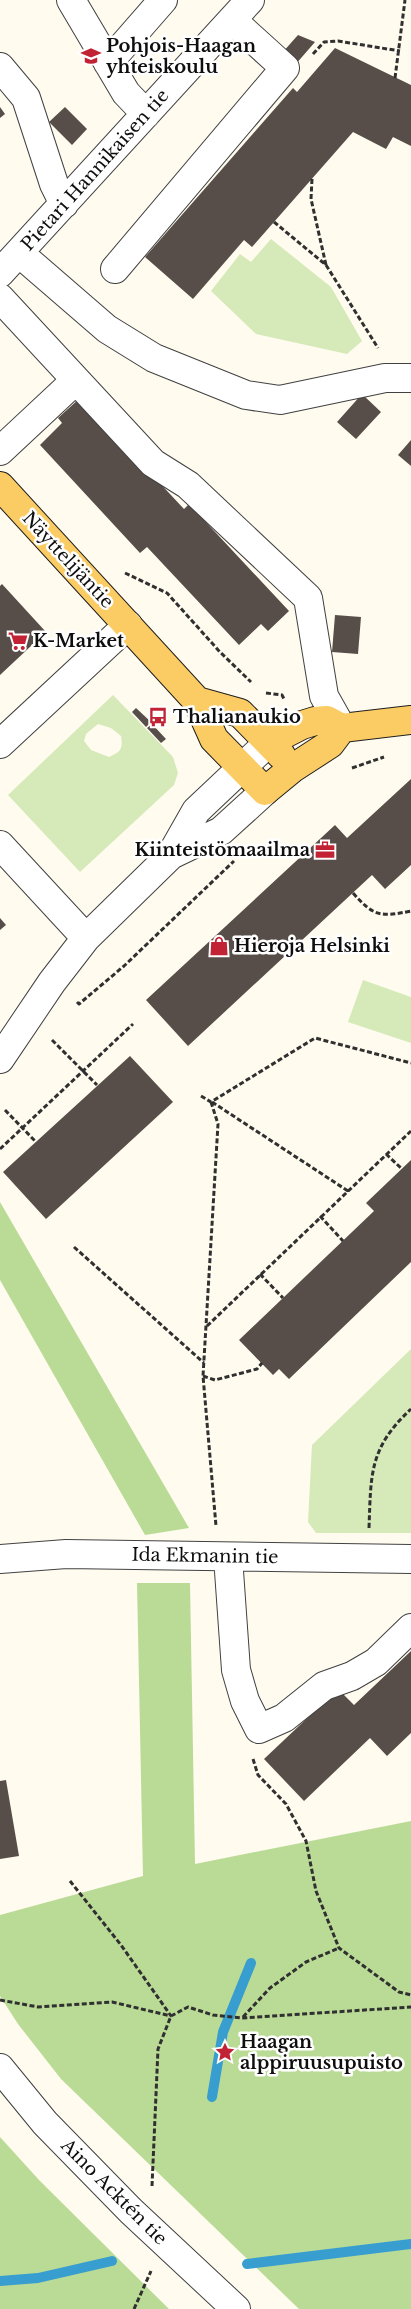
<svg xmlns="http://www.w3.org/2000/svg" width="411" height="2309" viewBox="0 0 411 2309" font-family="'Libre Baskerville',serif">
<rect width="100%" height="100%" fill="#fffbef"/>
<!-- green -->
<path fill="#d5eab8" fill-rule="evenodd" d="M271,239L331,287L362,341L347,354L256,334L211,291L240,254L251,262Z
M113,695L173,757L178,773L174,785L80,872L8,795ZM98,724L111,728L121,736C123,749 121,752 109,757L91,750L84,741L86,734Z
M363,980L411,997V1043L348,1022Z
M411,1349V1533H316L308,1522L312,1445Z"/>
<!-- forest -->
<path fill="#badb96" d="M0,1202L189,1528L145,1535L0,1280Z
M137,1583H190L195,1864L411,1821V2309H299L61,2079L18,2024L0,1996V1915L143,1876Z
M0,2137L39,2180L169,2309H0Z"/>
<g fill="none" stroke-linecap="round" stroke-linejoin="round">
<!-- stream -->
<path stroke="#389ed0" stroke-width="10" d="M212,2097L223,2032L251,1963
M247,2264L411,2244
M0,2281L38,2278L112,2261"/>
</g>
<!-- building -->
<path fill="#574e4a" d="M298,35L315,42L295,65L282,53Z
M335,48L411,85V146L393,137L386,149L353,132L252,247L244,240L193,299L145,257L293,88L297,92Z
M0,107L5,114L0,118Z
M65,107L87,129L72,145L49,122Z
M362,394L381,412L356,439L337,422Z
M80,398L184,509L189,504L289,611L268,631L261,624L239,645L147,547L140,553L40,445L62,423L58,418Z
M411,440V466L398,455Z
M2,584L46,632L0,675V586Z
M335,615L361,617L358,654L332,652Z
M136,708L151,722L146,727L132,712Z
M152,724L166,739L161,743L147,728Z
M411,779V865L385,889L372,875L188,1046L146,1000L335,825L347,838Z
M0,918L6,925L0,930Z
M130,1056L173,1102L46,1219L3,1172Z
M411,1160V1262L289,1379L279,1369L273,1375L239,1340L374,1211L366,1203Z
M411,1651V1733L387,1756L370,1738L304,1801L264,1759L338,1689L354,1705Z
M6,1780L19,1856L0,1859V1781Z"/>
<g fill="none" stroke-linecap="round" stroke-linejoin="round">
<defs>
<path id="minor" d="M71,0L126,93L146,114
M108,63L163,0
M0,67L26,98L54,184L64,204
M19,253L107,329L154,358L246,395L280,400L385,378H411
M115,269L285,68L232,20
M0,273L250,0
M0,298L153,463L188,485L308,598L324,696L342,728
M0,451L76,380
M0,744L128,625
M0,845L86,938
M171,855L221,831L265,791
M0,1059L52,982L86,938L171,855L196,811L269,742
M228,1557L236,1670L245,1701L259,1729L284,1718L324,1686L352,1676L376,1662L411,1628
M0,1559L66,1554L411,1559
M0,2068L45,2123L131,2211L236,2309"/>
<path id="major" d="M0,486L197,701L214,739L265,791L293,768L330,744L342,728
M197,701L240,713L281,755
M269,742L302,725L315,721L327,720L342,728L411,720"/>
</defs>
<!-- minor casing -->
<use href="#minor" stroke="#414141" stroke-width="30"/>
<!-- major casing -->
<use href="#major" stroke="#1f1f1f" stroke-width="30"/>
<!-- path -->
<path stroke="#303030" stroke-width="3" stroke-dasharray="5 2.5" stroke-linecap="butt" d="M313,54L324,42L338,41L400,51
M395,78L405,0
M312,179L311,199L326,265
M274,222L326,265L378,348
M125,573L167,593L220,652L251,682
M266,693L282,695L284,699
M352,768L384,757
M353,893C374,917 381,917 411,911
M77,1002L79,1004L124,966L234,861
M52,1040L97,1085
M201,1096L211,1102L315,1038L411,1063
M211,1102L218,1124L203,1376L216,1526
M212,1102L348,1191
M5,1110L36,1142
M0,1149L133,1024
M386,1154L402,1169
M320,1216L343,1241
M74,1247L204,1363
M260,1274L283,1298
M207,1326L411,1131
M203,1376L215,1380L257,1369L262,1363
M369,1528C371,1474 369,1448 411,1409
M253,1759L258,1775L286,1804L306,1841L316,1891L339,1948L399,1992L411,1995
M70,1881L121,1945L171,2016
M0,2000L38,2007L112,2002L171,2016
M243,2017L270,1988L306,1962L339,1948
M152,2186L158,2049L171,2016L188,2007L213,2015L242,2018L411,2007
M134,2309L151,2271"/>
<!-- minor -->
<use href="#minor" stroke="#fff" stroke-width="28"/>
<!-- major -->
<use href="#major" stroke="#fbcc63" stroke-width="28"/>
</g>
<!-- icons -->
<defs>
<symbol id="school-bare" viewBox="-9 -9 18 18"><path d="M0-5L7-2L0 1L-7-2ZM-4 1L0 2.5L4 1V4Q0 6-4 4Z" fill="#c12335" stroke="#fff" stroke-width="2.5" paint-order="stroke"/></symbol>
<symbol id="supermarket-bare" viewBox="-9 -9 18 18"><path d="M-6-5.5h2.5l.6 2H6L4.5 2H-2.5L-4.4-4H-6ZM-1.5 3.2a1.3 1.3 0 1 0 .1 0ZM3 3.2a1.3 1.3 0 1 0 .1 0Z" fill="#c12335" stroke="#fff" stroke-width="2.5" paint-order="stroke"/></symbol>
<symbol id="bus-bare" viewBox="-9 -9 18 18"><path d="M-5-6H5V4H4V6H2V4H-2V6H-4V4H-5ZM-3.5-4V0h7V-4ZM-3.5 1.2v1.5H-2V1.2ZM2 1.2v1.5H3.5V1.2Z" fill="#c12335" stroke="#fff" stroke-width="2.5" paint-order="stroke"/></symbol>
<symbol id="office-bare" viewBox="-9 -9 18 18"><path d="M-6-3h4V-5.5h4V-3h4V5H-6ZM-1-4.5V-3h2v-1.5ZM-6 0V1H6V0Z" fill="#c12335" stroke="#fff" stroke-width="2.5" paint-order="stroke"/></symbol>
<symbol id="shop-bare" viewBox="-9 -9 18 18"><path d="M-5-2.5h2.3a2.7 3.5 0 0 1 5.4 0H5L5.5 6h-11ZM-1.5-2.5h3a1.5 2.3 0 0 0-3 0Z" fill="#c12335" stroke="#fff" stroke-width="2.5" paint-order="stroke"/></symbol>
<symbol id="sight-bare" viewBox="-9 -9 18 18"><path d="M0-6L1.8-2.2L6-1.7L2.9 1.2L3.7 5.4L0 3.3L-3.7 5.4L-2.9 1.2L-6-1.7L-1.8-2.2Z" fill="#c12335" stroke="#fff" stroke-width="2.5" paint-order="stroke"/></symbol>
</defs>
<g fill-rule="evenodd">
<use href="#school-bare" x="77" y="42" width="28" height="28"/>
<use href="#supermarket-bare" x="4" y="627" width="28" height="28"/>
<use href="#bus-bare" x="144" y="703" width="28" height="28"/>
<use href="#office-bare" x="311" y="836" width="28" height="28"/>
<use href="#shop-bare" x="205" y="932" width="28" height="28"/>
<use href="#sight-bare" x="211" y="2038" width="28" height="28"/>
</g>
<g text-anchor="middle" stroke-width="5" stroke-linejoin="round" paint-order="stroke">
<!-- poi labels -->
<g font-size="18" font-weight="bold" fill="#0e0e0e" stroke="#fff" text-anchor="start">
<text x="106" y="52">Pohjois-Haagan<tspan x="106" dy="21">yhteiskoulu</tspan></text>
<text x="33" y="647">K-Market</text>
<text x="173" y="723">Thalianaukio</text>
<text x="310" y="856" text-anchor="end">Kiinteistömaailma</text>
<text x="234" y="952">Hieroja Helsinki</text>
<text x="240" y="2048">Haagan<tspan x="240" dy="21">alppiruusupuisto</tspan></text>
</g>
<!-- street labels -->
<g font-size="18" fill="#0e0e0e" stroke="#fff">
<text transform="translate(95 170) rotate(-48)" y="6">Pietari Hannikaisen tie</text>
<text transform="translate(68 560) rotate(47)" y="6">Näyttelijäntie</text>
<text transform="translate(205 1556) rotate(1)" y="6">Ida Ekmanin tie</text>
<text transform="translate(114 2192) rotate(45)" y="6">Aino Acktén tie</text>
</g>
</g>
</svg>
